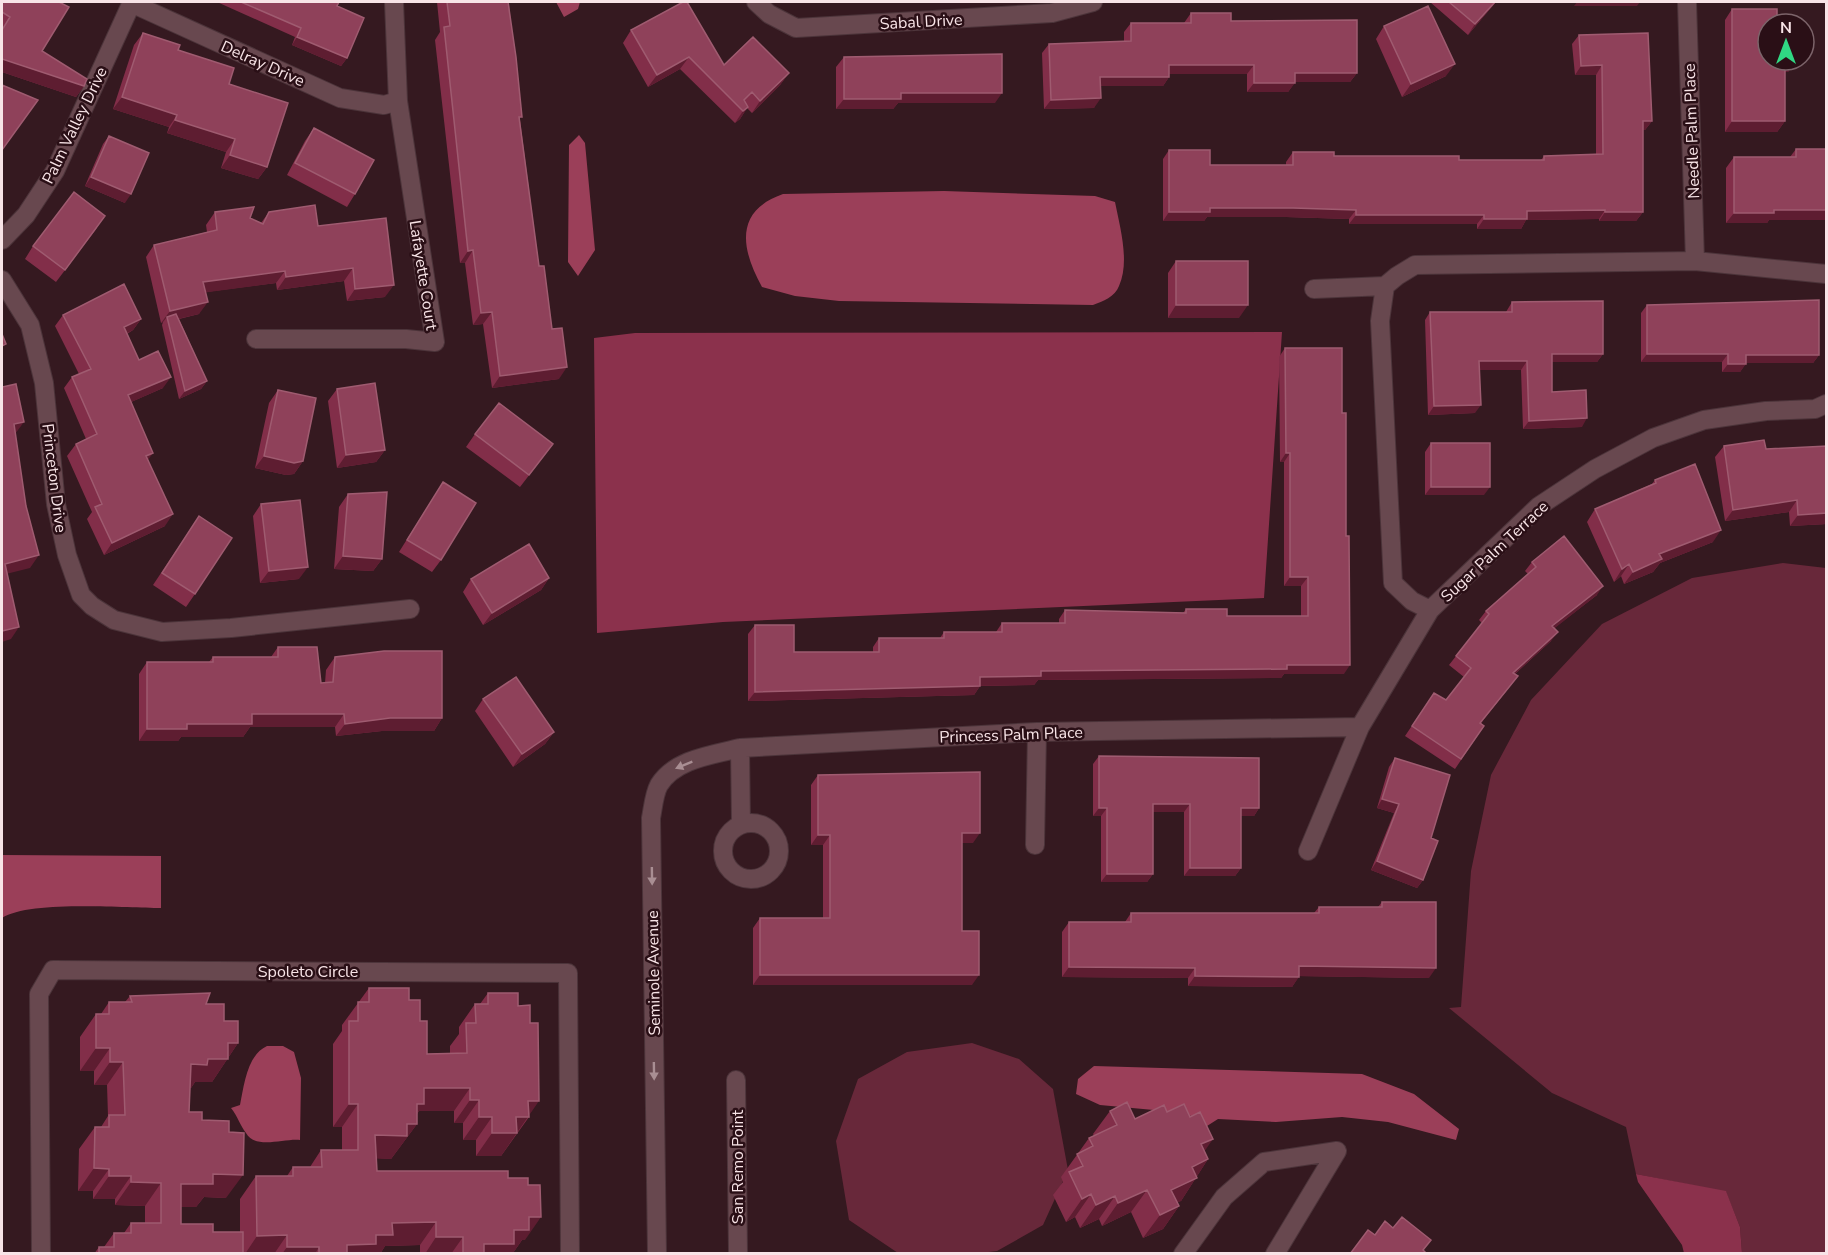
<svg xmlns="http://www.w3.org/2000/svg" width="1828" height="1255" viewBox="0 0 1828 1255" font-family="'Nunito Sans',sans-serif">
<rect width="100%" height="100%" fill="#351920"/>
<!-- green -->
<path fill="#68283a" d="M1783,563L1826,568V1253H1742L1740,1227L1726,1192L1636,1174L1626,1127L1552,1093L1449,1008L1461,1007L1471,871L1491,775L1531,700L1602,624L1692,578Z
M972,1043L1019,1059L1053,1089L1068,1170L1043,1225L997,1251L972,1254L898,1253L849,1220L836,1141L858,1079L907,1052Z"/>
<!-- forest -->
<path fill="#8b314c" d="M1282,332L1264,598L723,622L597,633L594,338L635,333Z
M1636,1174L1726,1191L1740,1227L1742,1253H1684L1682,1245L1638,1182Z"/>
<!-- water -->
<path fill="#9b3f59" d="M556,2H580L578,9L564,17Z
M579,135L585,143L595,250L578,276L568,262L569,145Z
M944,191L1095,196L1115,202C1120,227 1130,262 1119,286C1115,297 1103,301 1093,305L839,301L795,296L762,287C741,249 734,211 783,194Z
M2,855L161,856V908C125,908 29,900 2,918Z
M267,1046H283L294,1052L301,1078L300,1140C285,1138 255,1150 246,1133C240,1125 238,1117 231,1108L240,1105C244,1086 247,1055 267,1046Z
M1094,1066L1362,1074L1414,1094L1459,1129L1456,1140L1388,1122L1342,1117L1276,1122L1218,1119L1207,1126L1186,1113L1100,1105L1076,1094L1078,1079Z"/>
<g fill="none" stroke-linecap="round" stroke-linejoin="round">
<defs>
<path id="street" d="M756,2L769,14L796,28L1052,13L1093,2
M1687,2L1695,261
M131,3L340,98L384,105L398,101
M2,240L26,215L55,171L132,2
M2,280L30,325L44,383L56,504L67,555L81,595L92,606L114,620L162,632L231,628L410,609
M1385,286L1397,276L1415,265L1695,261L1826,274
M1314,289L1385,286L1380,321L1393,583L1412,601L1430,610
M256,339H406L435,342L398,101L394,2
M723 851a28 28 0 1 1 56 0a28 28 0 1 1-56 0Z
M741,825L740,748L1037,732L1360,727
M1035,845L1037,732
M1308,851L1360,727L1430,610L1539,506L1595,469L1653,438L1704,420L1766,411L1815,409L1826,404
M736,1080L738,1254
M41,1254L39,994L53,970L568,973L570,1254
M657,1254L651,818C653,808 654,794 659,785C675,759 712,755 740,748
M1183,1254L1224,1197L1264,1162L1337,1151L1275,1254"/>
</defs>
<!-- street casing -->
<use href="#street" stroke="#4c343a" stroke-width="20"/>
<!-- street -->
<use href="#street" stroke="#68484f" stroke-width="18"/>
</g>
<!-- wall -->
<path fill="#822e49" d="M2,2L42,51L84,86L76,97L2,72Z
M217,2H339L337,6L347,58L341,66L292,45L295,37Z
M437,2H510L509,3L520,120L539,266L559,379L492,388L483,324L473,325L465,263H460L435,40L440,32Z
M1430,2H1496L1490,9L1468,35Z
M1732,9L1777,23L1796,61L1788,72H1785V121L1777,132H1725V20Z
M1191,13L1231,21L1357,73L1350,82H1295L1288,92H1247V74H1169V77L1163,86H1101L1094,108L1044,109L1042,53L1049,44L1124,41V32L1131,23H1184Z
M1384,26L1446,76L1402,97L1376,39Z
M631,30L724,65L789,73L780,85L752,113L747,108L740,119L735,123L680,69L648,87L623,43Z
M143,33L178,50L229,84L267,167L258,179L221,168L226,152L167,133L169,127L113,109L134,45Z
M1579,35L1652,121L1645,130H1643V212L1636,221H1599V219L1526,220L1521,229H1477V224H1349V219L1286,217H1207L1204,221H1163V159L1169,150L1210,165H1286V162L1293,152L1334,156L1459,160H1541L1544,156L1596,154V75H1575L1572,44Z
M844,57L995,103H898L893,109H836V67Z
M314,128L355,194L347,207L287,175L305,141Z
M109,136L125,203L85,186L103,144Z
M1796,149L1827,220H1769L1767,223H1726V168L1734,157H1790Z
M215,212L250,218L261,223L269,212L318,226L385,297L347,301L344,281L277,290L276,283L206,292L199,314L179,319L207,381L201,389L179,399L162,325L163,322L161,323L146,257L154,245L207,232L206,225Z
M97,228L56,282L25,259L33,246Z
M1176,261L1239,318H1168V273Z
M1512,302L1603,354L1597,362H1552V392L1582,427L1523,429L1521,370H1480L1475,413L1428,415L1425,320L1430,312H1506Z
M1647,305L1819,355L1813,363H1746L1740,372H1722V362H1641V313Z
M63,315L141,319L133,330L127,334L139,360L163,388L131,402L148,460L165,526L104,555L87,519L92,512L67,456L76,444L86,439L64,388L72,377L79,374L55,326Z
M1285,348L1344,674H1284L1281,678L1038,680L1034,685L980,686L974,695L748,701V634L755,625L794,652H873V647L879,638H940L944,632H996L1002,623H1059V619L1065,610L1183,613L1186,609L1227,616H1301V586H1284V462H1280L1279,357Z
M337,389L385,450L376,462L337,468L328,401Z
M278,390L303,461L294,474L286,475L255,468L269,403Z
M475,434L544,456L520,487L466,447Z
M1431,443L1484,495H1425V452Z
M1724,446L1766,449L1827,524L1790,526L1789,512L1725,521L1715,457Z
M1655,480L1713,542L1660,563L1653,572L1624,584L1621,576L1614,582L1587,522L1595,509L1652,484Z
M443,482L441,560L432,572L399,552Z
M348,494L382,559L373,571L334,569L339,507Z
M261,504L299,579L260,583L253,516Z
M199,516L195,594L186,607L153,585Z
M1532,562L1597,595L1554,628L1551,641L1515,674L1518,676L1481,723L1484,726L1455,769L1405,736L1434,693L1446,700L1464,677L1449,665L1482,623L1479,620L1486,611L1528,574L1525,571Z
M549,578L541,590L483,625L463,592L471,579Z
M278,647L321,683H325L326,670L335,657L442,718L434,731H382L336,736L335,727H250L243,737H181L178,741H139V674L147,662H209L213,657H271Z
M483,699L554,732L545,744L513,767L475,711Z
M1099,756L1259,808L1254,816H1241V868L1235,876H1184V812H1153V874L1147,882H1101V816H1093V764Z
M1395,758L1431,838L1423,880L1417,888L1371,870L1394,813L1377,808L1389,767Z
M818,775L973,843H962V931L972,985H753V928L760,918H823V845H811V785Z
M1382,902L1429,978L1299,976L1292,987L1188,986V978L1062,977V932L1069,922H1125L1131,913H1314L1319,907H1378Z
M369,988L409,1000L420,1021L427,1054L450,1053V1046L459,1034V1027L475,1004H480L488,993L518,1006L529,1117L501,1156H476V1140H463V1123H454V1111H419L417,1114V1124L391,1159L377,1158V1171L508,1178L525,1240H522L513,1253L420,1254V1245L385,1246L380,1254H94L99,1247H104L114,1233H124L131,1223H145V1206L115,1205V1199H93V1191H78L79,1149L95,1127H101L108,1116L107,1085H94V1071H80V1037L96,1014H101L109,1002H125L130,996L206,1004L224,1021L238,1043L212,1082H195L191,1088H190L189,1112L202,1120L226,1198L204,1197L196,1207H181V1224L213,1232H240V1199L256,1176H287L293,1167H310L321,1150H342V1127H333V1044L342,1031V1025Z
M1110,1111L1135,1119L1167,1112L1204,1151L1208,1159L1181,1201L1177,1202L1179,1206L1163,1229L1143,1238L1131,1212L1102,1226L1099,1219L1080,1228L1075,1217L1066,1222L1053,1195L1063,1182L1061,1177L1089,1138L1094,1136L1093,1134Z"/>
<!-- shaded-wall -->
<path fill="#5e1d31" d="M1496,2L1490,9L1468,35L1475,24Z
M1577,2H1640L1637,6H1574Z
M297,37L347,58L341,66L292,45Z
M689,57L680,69L648,87L657,75Z
M2,59L84,86L76,97L2,72Z
M1785,61H1796L1788,72H1777Z
M1455,64L1446,76L1402,97L1411,84Z
M1169,65H1254L1247,74H1163Z
M1602,65L1596,75H1575L1581,66Z
M789,73L780,85L752,113L760,101Z
M1295,73H1357L1350,82H1288Z
M1100,77H1169L1163,86H1094Z
M1254,83H1295L1288,92H1247Z
M901,93H1002L995,103H898L893,109H836L844,99Z
M122,97L177,115L169,127L113,109Z
M1101,98L1094,108L1044,109L1051,100Z
M748,107L740,119L735,123L743,111Z
M175,120L235,139L226,152L167,133Z
M1643,121H1652L1645,130H1636Z
M1732,121H1785L1777,132H1725Z
M230,155L267,167L258,179L221,168Z
M91,177L131,194L125,203L85,186Z
M1210,208H1293L1356,210L1349,219L1286,217H1207L1204,221H1163L1169,212Z
M1605,210L1599,219L1526,220L1521,229H1477L1484,219L1527,211Z
M1774,210H1827V220H1769L1767,223H1726L1734,213Z
M1605,212H1643L1636,221H1599Z
M1356,215H1484L1477,224H1349Z
M473,250L465,263H460L468,251Z
M353,268L344,281L277,290L286,277Z
M285,271L276,283L194,294L203,282Z
M394,285L385,297L347,301L355,289Z
M208,302L199,314L169,321L167,317L163,322L161,323L170,311Z
M1176,305H1248L1239,318H1168Z
M492,312L483,324L473,325L481,313Z
M141,319L133,330L116,339L124,327Z
M1552,354H1603L1597,362H1546Z
M1647,354H1728L1722,362H1641Z
M1746,355H1819L1813,363H1740Z
M1479,361H1527L1521,370H1474Z
M1728,364H1746L1740,372H1722Z
M567,367L559,379L492,388L500,376Z
M171,377L163,388L120,407L128,395Z
M207,381L201,389L179,399L185,391Z
M1481,405L1475,413L1428,415L1434,406Z
M1587,418L1582,427L1523,429L1529,421Z
M24,422L15,434L14,424Z
M385,450L376,462L337,468L346,455Z
M153,453L145,464L146,456Z
M1286,453H1290L1284,462H1280Z
M264,456L303,461L294,474L286,475L255,468Z
M1431,487H1490L1484,495H1425Z
M1797,500L1789,512L1725,521L1733,510Z
M1827,513V524L1790,526L1798,515Z
M173,514L165,526L104,555L112,543Z
M1721,530L1713,542L1660,563L1653,572L1624,584L1633,572L1659,554Z
M39,555L30,568L2,575L5,564Z
M343,556L382,559L373,571L334,569Z
M1629,564L1621,576L1614,582L1622,569Z
M308,567L299,579L260,583L269,571Z
M1290,577H1308L1301,586H1284Z
M549,578L541,590L483,625L492,613Z
M1603,586L1597,595L1546,635L1552,626Z
M19,627L11,639L2,642V631Z
M1558,632L1551,641L1506,682L1513,673Z
M1287,665H1350L1344,674H1284L1281,678L1038,680L1034,685L974,686L980,677L1041,671Z
M1518,676L1511,685L1474,732L1480,723Z
M980,686L974,695L748,701L755,692Z
M252,714H344L335,727H250L243,737H181L178,741H139L147,729Z
M390,718H442L434,731H382L336,736L345,724Z
M554,732L545,744L513,767L522,754Z
M1382,799L1399,804L1394,813L1377,808Z
M1153,804H1190L1184,812H1147Z
M1099,808H1107L1101,816H1093Z
M1241,808H1259L1254,816H1235Z
M962,833H980L973,843H955Z
M818,835H830L823,845H811Z
M1377,861L1423,880L1417,888L1371,870Z
M1190,868H1241L1235,876H1184Z
M1107,874H1153L1147,882H1101Z
M1299,966L1436,968L1429,978L1292,976Z
M1069,967L1195,968L1188,978L1062,977Z
M760,975H979L972,985H753Z
M1195,976L1299,977L1292,987L1188,986Z
M228,1043H238L212,1082H195L191,1088L175,1087L191,1064L208,1059Z
M96,1048H110L94,1071H80Z
M110,1062H123L107,1085H94Z
M424,1088H470L454,1111H419L410,1124H417L391,1159L359,1158L375,1135Z
M470,1100H479L463,1123H454Z
M528,1101H539L501,1156H476L492,1133Z
M349,1104H358L342,1127H333Z
M479,1117H492L476,1140H463Z
M1213,1139L1197,1162L1201,1144Z
M1208,1159L1181,1201L1158,1211L1171,1190L1192,1167Z
M94,1168L109,1169L93,1191H78Z
M213,1174L243,1175L226,1198L204,1197L196,1207H165L181,1184Z
M109,1176H131L115,1199H93Z
M131,1182L161,1183L145,1206L115,1205Z
M1147,1190L1131,1212L1102,1226L1118,1203Z
M1091,1194L1075,1217L1066,1222L1082,1199Z
M1115,1196L1099,1219L1080,1228L1096,1205Z
M1179,1206L1163,1229L1143,1238L1160,1215Z
M529,1217H541L525,1240H522L513,1253L477,1254L484,1244L514,1230Z
M436,1222L420,1245L385,1246L380,1254H340L347,1245L376,1235L392,1223Z
M287,1235L274,1254H245L257,1236Z
M436,1237H463L451,1254H425Z
M287,1247H319L315,1254H282Z"/>
<!-- building -->
<path fill="#8f415a" stroke="#9f5b70" stroke-width="1.5" d="M2,2H59L69,7L42,51L87,79L84,86L2,59V30L10,17L2,12Z
M241,2H339L337,6L364,18L347,58L297,37L301,28Z
M447,2H508L516,57L522,117H519L539,266H544L552,329L562,328L567,367L500,376L492,312L481,313L473,250L468,251L444,27L450,26Z
M683,2H687L724,65L753,37L789,73L760,101L752,92L744,100L748,107L743,111L689,57L657,75L631,30Z
M1449,2H1495L1475,24Z
M1428,6L1455,64L1411,84L1384,26Z
M1732,9H1777V23H1796V24H1768V60H1796V61H1785V121H1732Z
M1191,13H1231V21L1357,20V73H1295V83H1254V65H1169V77H1100L1101,98L1051,100L1049,44L1131,41V23H1191Z
M143,33L180,45L178,50L234,68L229,84L288,103L267,167L230,155L235,139L175,120L177,115L122,97Z
M1648,33L1652,121H1643V212H1605V210L1527,211V219H1484V215H1356V210L1293,208H1210V212H1169V150H1210V165H1293V152H1334V156H1459V160H1544V156L1603,154L1602,65L1581,66L1579,35Z
M1002,54V93H901V99H844V57Z
M2,85L38,100L2,150Z
M314,128L374,160L355,194L295,163Z
M109,136L149,153L131,194L91,177Z
M1796,149H1827V210H1774V213H1734V157H1796Z
M74,192L105,216L65,270L33,246Z
M315,205L318,226L386,218L394,285L355,289L353,268L286,277L285,271L203,282L208,302L170,311L154,245L217,230L215,212L254,207L250,218L263,224L269,212Z
M1176,261H1248V305H1176Z
M124,284L141,319L124,327L139,360L158,351L171,377L128,395L153,453L146,456L173,514L112,543L95,507L102,504L76,444L97,434L72,377L91,369L63,315Z
M1819,300V355H1746V364H1728V354H1647V305Z
M1603,301V354H1552V392L1586,390L1587,418L1529,421L1527,361H1479L1481,405L1434,406L1430,312H1512V302Z
M176,314L207,381L185,391L167,317Z
M2,334L6,344L2,346Z
M1285,348H1342V413H1346V536H1349L1350,665H1287V669L1041,671V676L980,677V686L755,692V625H794V652H879V638H944V632H1002V623H1065V610L1186,613V609H1227V616H1308V577H1290V453H1286Z
M375,383L385,450L346,455L337,389Z
M16,384L24,422L14,424L26,506L39,555L5,564L19,627L2,631V387Z
M278,390L316,398L303,461L294,463L264,456Z
M499,403L553,444L529,475L475,434Z
M1764,440L1766,449L1827,446V513L1798,515L1797,500L1733,510L1724,446Z
M1431,443H1490V487H1431Z
M1695,464L1721,530L1659,554L1662,559L1633,572L1629,564L1622,569L1595,509L1656,483L1655,480Z
M443,482L476,503L441,560L407,540Z
M387,492L382,559L343,556L348,494Z
M300,500L308,567L269,571L261,504Z
M199,516L232,538L195,594L162,573Z
M1564,536L1603,586L1552,626L1558,632L1513,673L1518,676L1480,723L1484,726L1461,759L1412,726L1434,693L1446,700L1471,668L1456,656L1489,614L1486,611L1536,567L1532,562Z
M529,544L549,578L492,613L471,579Z
M278,647H317L321,683L333,682L335,657L384,651H442V718H390L345,724L344,714H252V724H187V729H147V662H213V657H278Z
M516,677L554,732L522,754L483,699Z
M1099,756L1259,758V808H1241V868H1190V804H1153V874H1107V808H1099Z
M1395,758L1450,775L1431,838L1438,841L1423,880L1377,861L1399,804L1382,799Z
M980,772V833H962V931H979V975H760V918H830V835H818V775Z
M1382,902H1436V968L1299,966V977L1195,976V968L1069,967V922H1131V913H1319V907H1382Z
M369,988H409V1000H420V1021H427V1054L467,1053L466,1023H476L475,1004H488V993H518V1006L530,1005V1023H538L539,1101H528L529,1117H516L517,1133H492V1117H479V1100H470V1088H424V1104H417V1124H407V1136L375,1135L377,1171H508V1178H528V1185H540L541,1217H529V1230H514V1244H484V1254H463V1237H436V1222L392,1223L393,1235H376V1244L347,1245V1254H319V1247H287V1235L257,1236L256,1176H293V1167H322L321,1150H358V1104H349V1021H358V1002H369Z
M210,993L206,1004H224V1021H238V1043H228V1059H208L207,1065L191,1064L189,1112H202V1120L229,1121V1132L244,1133L243,1175L213,1174V1184H181V1224H213V1232H243V1254H99V1247H114V1233H131V1223H161V1183L131,1182V1176H109V1169L94,1168L95,1127H109V1115H125L123,1062H110V1048H96V1014H109V1002H132L130,996Z
M1127,1102L1135,1119L1164,1105L1167,1112L1184,1104L1190,1117L1200,1112L1213,1139L1201,1144L1208,1159L1192,1167L1197,1178L1171,1190L1179,1206L1160,1215L1147,1190L1118,1203L1115,1196L1096,1205L1091,1194L1082,1199L1069,1172L1083,1166L1077,1154L1093,1146L1089,1138L1117,1125L1110,1111Z
M1402,1217L1431,1240L1423,1250L1427,1254H1350L1368,1230L1375,1235L1385,1221L1393,1228Z"/>
<!-- one-way arrows -->
<defs><path id="oneway-solid" d="M-6-.8H1V-3.2L6.5 0L1 3.2V.8H-6Z" transform="scale(1.5)"/></defs>
<g fill="#a98e93">
<use href="#oneway-solid" transform="translate(684 765) rotate(158)"/>
<use href="#oneway-solid" transform="translate(652 876) rotate(89)"/>
<use href="#oneway-solid" transform="translate(654 1071) rotate(89)"/>
</g>
<g text-anchor="middle" stroke-width="5" stroke-linejoin="round" paint-order="stroke">
<!-- street labels -->
<g font-size="16" fill="#f8e4e7" stroke="#2a0f16">
<text transform="translate(921 21) rotate(-3)" y="6">Sabal Drive</text>
<text transform="translate(263 63) rotate(24)" y="6">Delray Drive</text>
<text transform="translate(74 125) rotate(-64)" y="6">Palm Valley Drive</text>
<text transform="translate(1691 131) rotate(-92)" y="6">Needle Palm Place</text>
<text transform="translate(424 275) rotate(81)" y="6">Lafayette Court</text>
<text transform="translate(55 478) rotate(83)" y="6">Princeton Drive</text>
<text transform="translate(1494 551) rotate(-43)" y="6">Sugar Palm Terrace</text>
<text transform="translate(1011 734) rotate(-2)" y="6">Princess Palm Place</text>
<text x="308" y="977">Spoleto Circle</text>
<text transform="translate(653 973) rotate(-91)" y="6">Seminole Avenue</text>
<text transform="translate(737 1167) rotate(-90)" y="6">San Remo Point</text>
</g>
</g>
<!-- border -->
<rect width="1828" height="1255" fill="none" stroke="#f8e4e7" stroke-width="6"/>
<!-- north arrow -->
<g transform="translate(1786 42)"><circle r="28" fill="#2a0f16" stroke="#7c646a" stroke-width="1.5"/>
<path d="M0-4.5L10 22L0 15L-10 22Z" fill="#30d883"/>
<text y="-9" font-size="16" font-weight="bold" text-anchor="middle" fill="#f8e4e7">N</text>
</g>
</svg>
